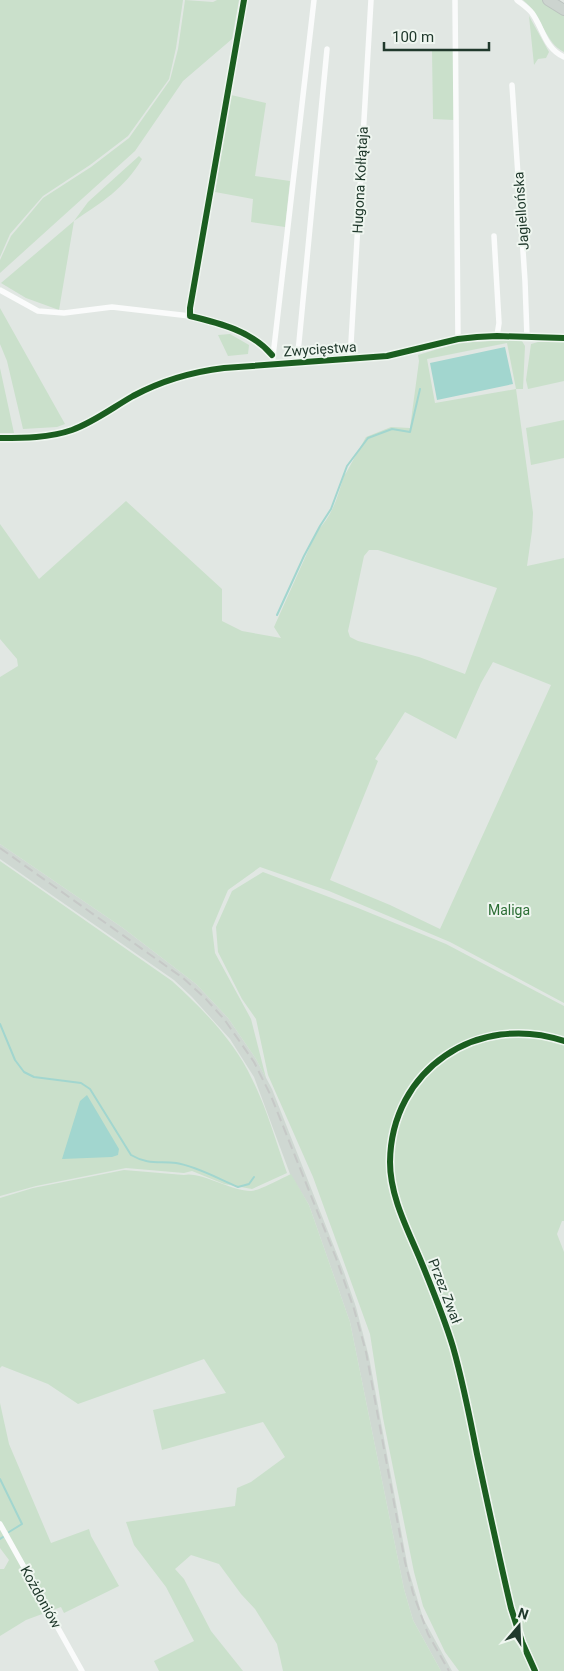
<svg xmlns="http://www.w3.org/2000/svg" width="564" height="1671" viewBox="0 0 564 1671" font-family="Roboto,sans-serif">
<rect width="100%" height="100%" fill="#e1e7e3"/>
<!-- built -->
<path fill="#cfd8d2" d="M0,844L123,928L196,984L228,1018L256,1059L272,1089L344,1272L356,1307L369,1357L408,1568L423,1618L452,1671H441L413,1620L404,1589L350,1322L309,1205L290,1174L254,1077L230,1039L192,997L174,980L0,859Z"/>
<!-- green -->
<path fill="#cae0cb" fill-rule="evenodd" d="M0,0H183L176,48L169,79L128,136L90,165L43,196L10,234L0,257Z
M185,0L213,2L217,0H239L232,39L183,81L135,151L0,273V260L11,236L43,198L91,167L129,138L170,80L178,49Z
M523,0H542L564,14V52C545,43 542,15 523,0Z
M529,16L549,52L546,58L538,59L534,65Z
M432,50H454V120L433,119Z
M231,95L266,103L255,176L290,181L285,227L251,222L253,199L215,192Z
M139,156L142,159C124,189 102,202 74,221L59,310L26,298L1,283L74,221L88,202Z
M0,308L65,424L57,427L23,429L7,361L0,344Z
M230,334L249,345L248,354L228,356L218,335Z
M508,340L522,341L525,346L523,389H516L533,513L532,531L527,566L564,558V1003L450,942L329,891L260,867L228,890L212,928L215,953L251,1019L266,1078L256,1059L228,1018L196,984L123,928L0,844V677L18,666L17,659L0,639V524L39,579L126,501L222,589V621L242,631L281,638L274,627L317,531C333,515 338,496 344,475L346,473L366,437L391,427L410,428L419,361L418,355L458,343ZM507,343L516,389L435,403L427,359ZM369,550H378L497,588L465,674L419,657L358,641L350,637L348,631L364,556ZM493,662L551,685L440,929L390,905L330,880L378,761L375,759L405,712L456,739L481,683Z
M538,342H564V381L528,389L526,380L531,344Z
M0,368L14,433H0Z
M564,420V458L531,465L526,428Z
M0,861L172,981C203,1009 235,1042 252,1079C267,1109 276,1142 287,1173L252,1189L224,1184L192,1171L184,1173L126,1168L36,1186L0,1196Z
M263,872L358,908L446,944L564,1006V1221H562L557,1234L564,1252V1671H459L445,1652L423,1606L414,1572L383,1418L370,1334L313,1177L268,1075L256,1019L242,999L218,952L216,927L232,891Z
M124,1170L184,1175C200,1171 231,1191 251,1191C259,1191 282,1178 291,1174L309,1205L350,1322L404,1589L413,1620L441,1671H283L277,1644L255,1609L241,1594L219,1564L191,1555L175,1569L184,1579L211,1631L243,1671H159L154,1661L194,1641L166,1587L134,1545L126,1522L235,1506L237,1488L251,1482L285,1457L263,1422L162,1450L153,1410L226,1393L204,1359L78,1404L48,1384L2,1366L0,1368V1198L33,1188Z
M0,1403L9,1444L51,1543L89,1529L91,1536L119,1586L64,1613L61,1607L26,1620L0,1636V1569H4L9,1560L0,1548Z"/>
<!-- water -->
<path fill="#a2d6cf" d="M505,347L513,384L437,400L430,363Z
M87,1095L119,1149L118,1155L112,1157L62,1159L80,1101Z"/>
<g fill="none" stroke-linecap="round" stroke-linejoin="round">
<!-- stream -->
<path stroke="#a2d6cf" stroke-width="2" d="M277,615L304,556L320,526L331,509L347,466L368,438L392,429L410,432L420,389
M0,1024L15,1060L24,1072L34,1077L81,1083L90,1089L131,1155C148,1165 159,1161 176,1163C196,1166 219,1179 238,1187L249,1184L254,1177
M0,1479L22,1524L9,1532
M0,1539L3,1537"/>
<defs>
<path id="primary" d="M548,0L564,10"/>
</defs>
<!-- primary casing -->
<use href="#primary" stroke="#bbc3bf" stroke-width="12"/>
<!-- minor -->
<path stroke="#fafbfb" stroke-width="5.5" d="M244,0L190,308V316C219,323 252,331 272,355
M455,0L458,339
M517,0C522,4 528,8 532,13C543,28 545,49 564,57
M512,85L525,281L527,337
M494,236L499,323L497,336
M0,290L38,311L64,313L112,307L190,316
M350,360L371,0
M297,363L327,49
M272,365L314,0
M0,438C24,438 49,438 72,430C94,422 112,408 133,396C161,381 191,372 224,368L387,356L458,339L477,337L497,336L564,338
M0,1524L82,1671"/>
<!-- tertiary -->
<path stroke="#fafbfb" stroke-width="8" d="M535,1671L522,1642L511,1608C499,1557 488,1505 477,1454C470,1418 463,1382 453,1347C444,1317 432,1288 420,1259C407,1228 390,1196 390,1162C391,1069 478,1012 564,1041"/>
<!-- primary -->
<use href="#primary" stroke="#ccd4cf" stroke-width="10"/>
<!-- rail -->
<path stroke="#c6c9c7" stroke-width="2" stroke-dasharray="10 5" stroke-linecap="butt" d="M0,848L183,978L205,998L224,1019L254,1062L271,1096L336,1258L354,1309L366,1352L405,1562L413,1593L428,1634L449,1671"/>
<defs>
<path id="cycleway" d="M244,0L190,308V316C219,323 252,331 272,355
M0,438C24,438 49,438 72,430C94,422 112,408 133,396C161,381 191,372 224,368L387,356L458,339L477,337L497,336L564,338
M535,1671L522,1642L511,1608C499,1557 488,1505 477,1454C470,1418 463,1382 453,1347C444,1317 432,1288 420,1259C407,1228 390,1196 390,1162C391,1069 478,1012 564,1041"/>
</defs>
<!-- cycleway casing -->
<use href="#cycleway" stroke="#eff6f0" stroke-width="9"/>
<!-- cycleway -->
<use href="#cycleway" stroke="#1b5e20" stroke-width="6"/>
</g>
<g text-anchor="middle" stroke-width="4" stroke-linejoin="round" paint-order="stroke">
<!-- street labels -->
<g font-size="14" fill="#20392c" stroke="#eff6f0">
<text transform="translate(360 180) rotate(-87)" y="5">Hugona Kołłątaja</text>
<text transform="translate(521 211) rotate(-94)" y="5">Jagiellońska</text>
<text transform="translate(320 349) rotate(-4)" y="5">Zwycięstwa</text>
<text transform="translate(445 1291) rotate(69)" y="5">Przez Zwał</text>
<text transform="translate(41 1597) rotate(61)" y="5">Kożdoniów</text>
</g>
<!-- park labels -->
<g font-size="14" fill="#2c6e35" stroke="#eff6f0">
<text x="509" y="915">Maliga</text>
</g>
</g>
<!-- north arrow -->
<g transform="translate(519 1626) rotate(19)" stroke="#eff6f0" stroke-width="4" paint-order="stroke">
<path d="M0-4L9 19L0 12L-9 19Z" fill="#20392c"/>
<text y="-8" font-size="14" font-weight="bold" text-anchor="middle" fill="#20392c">N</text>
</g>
<!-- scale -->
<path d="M384 42v8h105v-8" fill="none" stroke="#20392c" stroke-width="2.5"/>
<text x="392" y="42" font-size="15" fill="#20392c" stroke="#eff6f0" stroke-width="4" paint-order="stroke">100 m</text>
</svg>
